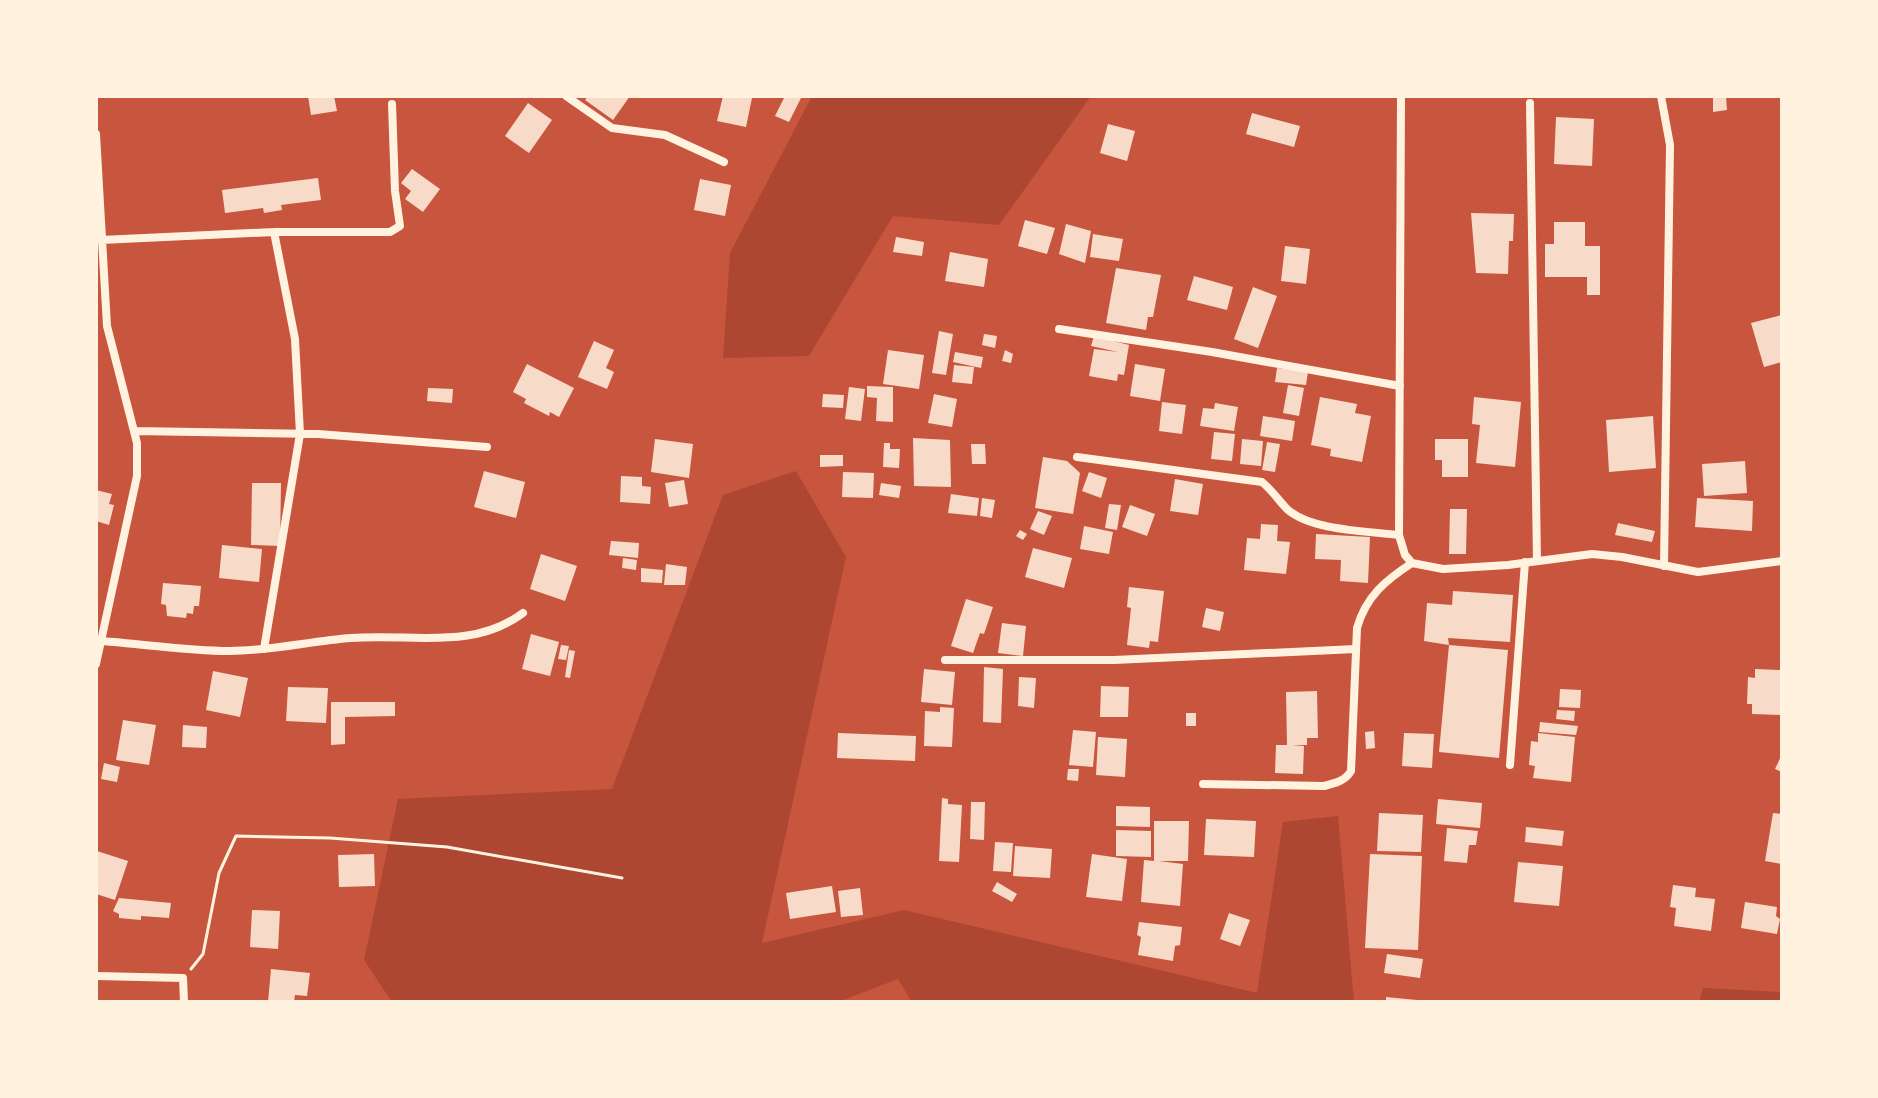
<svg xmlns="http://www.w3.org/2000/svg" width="1878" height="1098" viewBox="0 0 1878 1098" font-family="'Sofia Sans Condensed',sans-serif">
<rect width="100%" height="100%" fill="#c8553d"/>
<!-- green -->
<path fill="#ae4732" d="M812,96H1091L999,225L893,216L809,356L723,358L730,253Z
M796,471L846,557L762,943L904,910L1257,993L1283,822L1338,816L1354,1002H912L898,979L838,1002H392L364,960L398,799L612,789L723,495Z
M1703,988L1782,992V1002H1699Z"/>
<!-- building -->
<path fill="#f7dbc8" d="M308,96H334L337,111L311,115Z
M588,96H630L613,120L585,100Z
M723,96L752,98L746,127L717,121Z
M785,96L801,98L789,122L775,116Z
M1713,96H1726L1727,110L1713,112Z
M528,103L552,120L529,153L505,136Z
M1252,113L1300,126L1294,147L1246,134Z
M1556,117L1594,119L1592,166L1554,164Z
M1108,124L1135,131L1127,161L1100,153Z
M412,169L440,189L423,212L405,199L411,191L401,183Z
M318,178L321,200L281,205L282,210L264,213L263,208L225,213L222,190Z
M700,179L731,185L725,216L694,210Z
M1471,213L1514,214L1513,241H1509L1508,274L1476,273Z
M1025,220L1055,228L1047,254L1018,246Z
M1554,222H1585V246H1600V295H1587V277H1545V244H1554Z
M1066,224L1091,231L1085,263L1059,254Z
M1093,234L1123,239L1119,261L1090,257Z
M896,237L924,242L922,256L893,252Z
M1285,246L1310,249L1306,284L1281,281Z
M950,252L988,259L984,287L945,281Z
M1116,268L1161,275L1153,317H1148L1146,330L1106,323Z
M1194,276L1233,287L1227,310L1187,300Z
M1253,287L1277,296L1258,348L1234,339Z
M1782,315V362L1764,367L1751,323Z
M939,331L953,334L946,375L932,373Z
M984,334L997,336L995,348L982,345Z
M1094,336L1129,345L1124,375L1118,374L1117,381L1089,376L1094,349L1118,352L1091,346Z
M594,341L614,350L606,368L614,372L607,389L578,377Z
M888,350L924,355L919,389L883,384Z
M1005,350L1013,354L1011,363L1002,361Z
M955,352L983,357L981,368L953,362Z
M527,364L574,388L559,417L550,412L549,416L524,403L526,399L513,392Z
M1135,364L1165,369L1160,401L1130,396Z
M954,365L974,367L972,384L952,382Z
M1277,368L1308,372L1306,385L1275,382Z
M1288,385L1304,388L1299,416L1283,413Z
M867,386L893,387V422L876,421L877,398L867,397Z
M849,387L865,389L861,421L845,419Z
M428,388L453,389L452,403L427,401Z
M823,394L844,395L843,408L822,407Z
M934,394L957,399L952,427L928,423Z
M1320,397L1357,404L1355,413L1371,416L1362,462L1330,456L1331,449L1311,445Z
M1474,397L1521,402L1515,467L1476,463L1480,425L1472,424Z
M1162,402L1186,405L1182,434L1159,431Z
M1215,403L1238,407L1234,431L1200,426L1203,408L1214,409Z
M1263,416L1295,421L1292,441L1260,436Z
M1653,416L1656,468L1609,472L1606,420Z
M1214,432L1235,434L1232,461L1211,459Z
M913,438L950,440L951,487L914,486Z
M655,439L693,444L689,478L651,472Z
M1242,439L1263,441L1261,466L1240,464Z
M1435,439H1468V477H1442V460H1435Z
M1267,442L1280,444L1275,472L1262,470Z
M884,443H890V449H900L899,468L883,467Z
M971,444H985L986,464H972Z
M820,455H843V466L820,467Z
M1043,457L1067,461L1080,473L1073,514L1035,508Z
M1745,461L1747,493L1704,496L1702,464Z
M484,471L525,482L516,518L474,507Z
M843,472L874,473L873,498L842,497Z
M1089,472L1107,478L1101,498L1082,491Z
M621,476L642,477V486L651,487L650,504L620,502Z
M1175,479L1203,484L1198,515L1170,511Z
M684,480L688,504L669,507L665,483Z
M252,483H281L280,546L251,545Z
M881,483L901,486L899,498L879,495Z
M96,490L112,494L109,504L114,505L109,525L96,521Z
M951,494L979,498L977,516L948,513Z
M982,498L995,500L992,518L980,516Z
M1697,498L1753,501L1752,531L1695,527Z
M1109,504L1121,505L1117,530L1105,528Z
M1130,505L1155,514L1147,536L1122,527Z
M1450,509H1467L1466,554H1449Z
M1038,511L1052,516L1044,535L1030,529Z
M1618,523L1655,531L1652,542L1615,535Z
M1261,524L1278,525L1277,541L1290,542L1286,574L1244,570L1247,538L1260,539Z
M1084,526L1113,532L1109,554L1080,549Z
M1020,530L1027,534L1023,540L1016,536Z
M1316,534L1370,537L1368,583L1340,581L1341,560L1315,559Z
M611,541L639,543L638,558L609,555Z
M222,545L262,549L259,582L219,578Z
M1033,548L1072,558L1064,588L1025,577Z
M541,554L577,566L565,601L530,589Z
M623,558L637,560L636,570L622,568Z
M666,564L687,567L685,585H664Z
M641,568L663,570L662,583L641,582Z
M163,583L201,586L199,606H194L193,614L187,613L186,618L167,616L166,605L161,604Z
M1129,587L1164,591L1158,642L1150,641L1149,648L1127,645L1131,608L1127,607Z
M1453,591L1513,595L1510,642L1448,638L1449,645L1424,641L1427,603L1452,605Z
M966,599L993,607L984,634L980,633L973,653L951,646Z
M1206,608L1224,612L1220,631L1202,627Z
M1002,623L1026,626L1023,656L998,653Z
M531,634L559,642L550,676L522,669Z
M561,645L569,646L566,660L558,659Z
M1449,645L1508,650L1499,758L1439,752Z
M569,650L575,651L570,678L565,677Z
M984,667L1003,669L1001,723L983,722Z
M924,669L955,672L952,705L921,702Z
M1755,669L1782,670V715L1752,714V704H1747L1748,677L1755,678Z
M213,671L248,678L240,717L206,710Z
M1019,677L1036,678L1034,708L1018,706Z
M1101,686L1129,687L1128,717H1100Z
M288,687L328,688L326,723L286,721Z
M1560,689L1581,690L1580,708L1559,707Z
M1317,691L1318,738H1307V745H1292L1304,746L1303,774L1275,773L1276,745H1287L1286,692Z
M331,702H395V716L345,717V744L331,745Z
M940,707L954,708L952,747L924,746L925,711L940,712Z
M1557,710L1575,711L1574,721L1556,719Z
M1186,713H1196V726H1186Z
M123,720L156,725L149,765L116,760Z
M1540,722L1578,726L1576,735L1539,732Z
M183,725L207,727L206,748L182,747Z
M1073,730L1096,732L1093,767L1069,765Z
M1374,731L1375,748L1366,749L1365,732Z
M838,733L916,736L915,761L837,758Z
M1404,733L1434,734L1432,768L1402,766Z
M1538,733L1575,737L1571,782L1533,778L1535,766L1529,765L1531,741L1538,742Z
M1098,737L1127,739L1125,777L1096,775Z
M1782,754V772L1775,769Z
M104,763L120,767L117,782L101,779Z
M1068,769H1079L1078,781L1067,780Z
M942,798L948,799V804L962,805L959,862L939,861Z
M1438,799L1482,803L1480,828L1436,824Z
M971,802H985L984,840L970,839Z
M1116,806L1150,807V827L1116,826Z
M1379,813L1423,815L1421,852L1377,851Z
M1773,813L1782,814V864L1765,861Z
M1206,819L1256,821L1254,857L1204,855Z
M1154,821H1189L1188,861H1159L1183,864L1180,906L1141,902L1144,860L1154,861Z
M1526,827L1564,831L1562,846L1525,842Z
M1447,828L1478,831L1476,845H1469L1467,863L1444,861Z
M1116,830L1151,831V857L1116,856Z
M995,842L1013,843L1011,872L993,871Z
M1015,846L1052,849L1050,878L1013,876Z
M97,851L128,861L115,900L96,894Z
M374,854L375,886L339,887L338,855Z
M1092,854L1127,859L1122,901L1086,897Z
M1370,854L1422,856L1418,950L1365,948Z
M1518,862L1563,866L1559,906L1514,902Z
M997,882L1017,894L1012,902L992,891Z
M1673,885L1696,888L1695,897L1715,899L1711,931L1674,926L1676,908L1670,907Z
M832,886L836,912L790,919L786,893Z
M860,888L863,915L841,917L838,891Z
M119,898L171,903L169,918L141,916V920L119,918V914L113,911Z
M1745,902L1777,907L1776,916L1780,919L1777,934L1741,928Z
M252,910L280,911L278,949L250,947Z
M1229,913L1250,920L1240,946L1220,939Z
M1139,922L1182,927L1180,945L1175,946L1173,961L1138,955L1141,937L1137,935Z
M1387,954L1423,959L1420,978L1384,973Z
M271,969L310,973L307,996L295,995L294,1002H268Z
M1386,997L1417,1000V1002H1386Z"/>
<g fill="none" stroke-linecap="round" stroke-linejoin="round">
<!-- path -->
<path stroke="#fff3e0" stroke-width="3" d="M191,969L203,954L219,873L236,836L330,838L447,847L622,878"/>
<!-- minor -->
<path stroke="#fff3e0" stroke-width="8" d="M566,96L612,128L665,135L724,162
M1401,96L1399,535L1405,555L1412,563L1443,569L1508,565L1592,554L1622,557L1698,572L1782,561
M1661,96L1670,145L1664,566
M1530,103L1537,561
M96,134L107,326L137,443V476L96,664
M101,240L274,232H390L400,226L395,191L392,104
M1059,329L1212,352L1400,386
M135,431L318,434L487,447
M1077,457L1262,482C1272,490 1279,501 1288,510C1313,531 1367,531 1399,535
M101,641C143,644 187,651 229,651C270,651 311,641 351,638C411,633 472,651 523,613
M264,649L300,434L295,339L274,232
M945,660H1114L1356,649
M1510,765L1525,562
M1203,784L1324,786C1336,783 1345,781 1351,771L1357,628C1366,596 1386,580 1412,563
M96,976L183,978L184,1002"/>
</g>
<!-- border -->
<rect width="1878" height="1098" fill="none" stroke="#fff3e0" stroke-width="196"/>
</svg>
